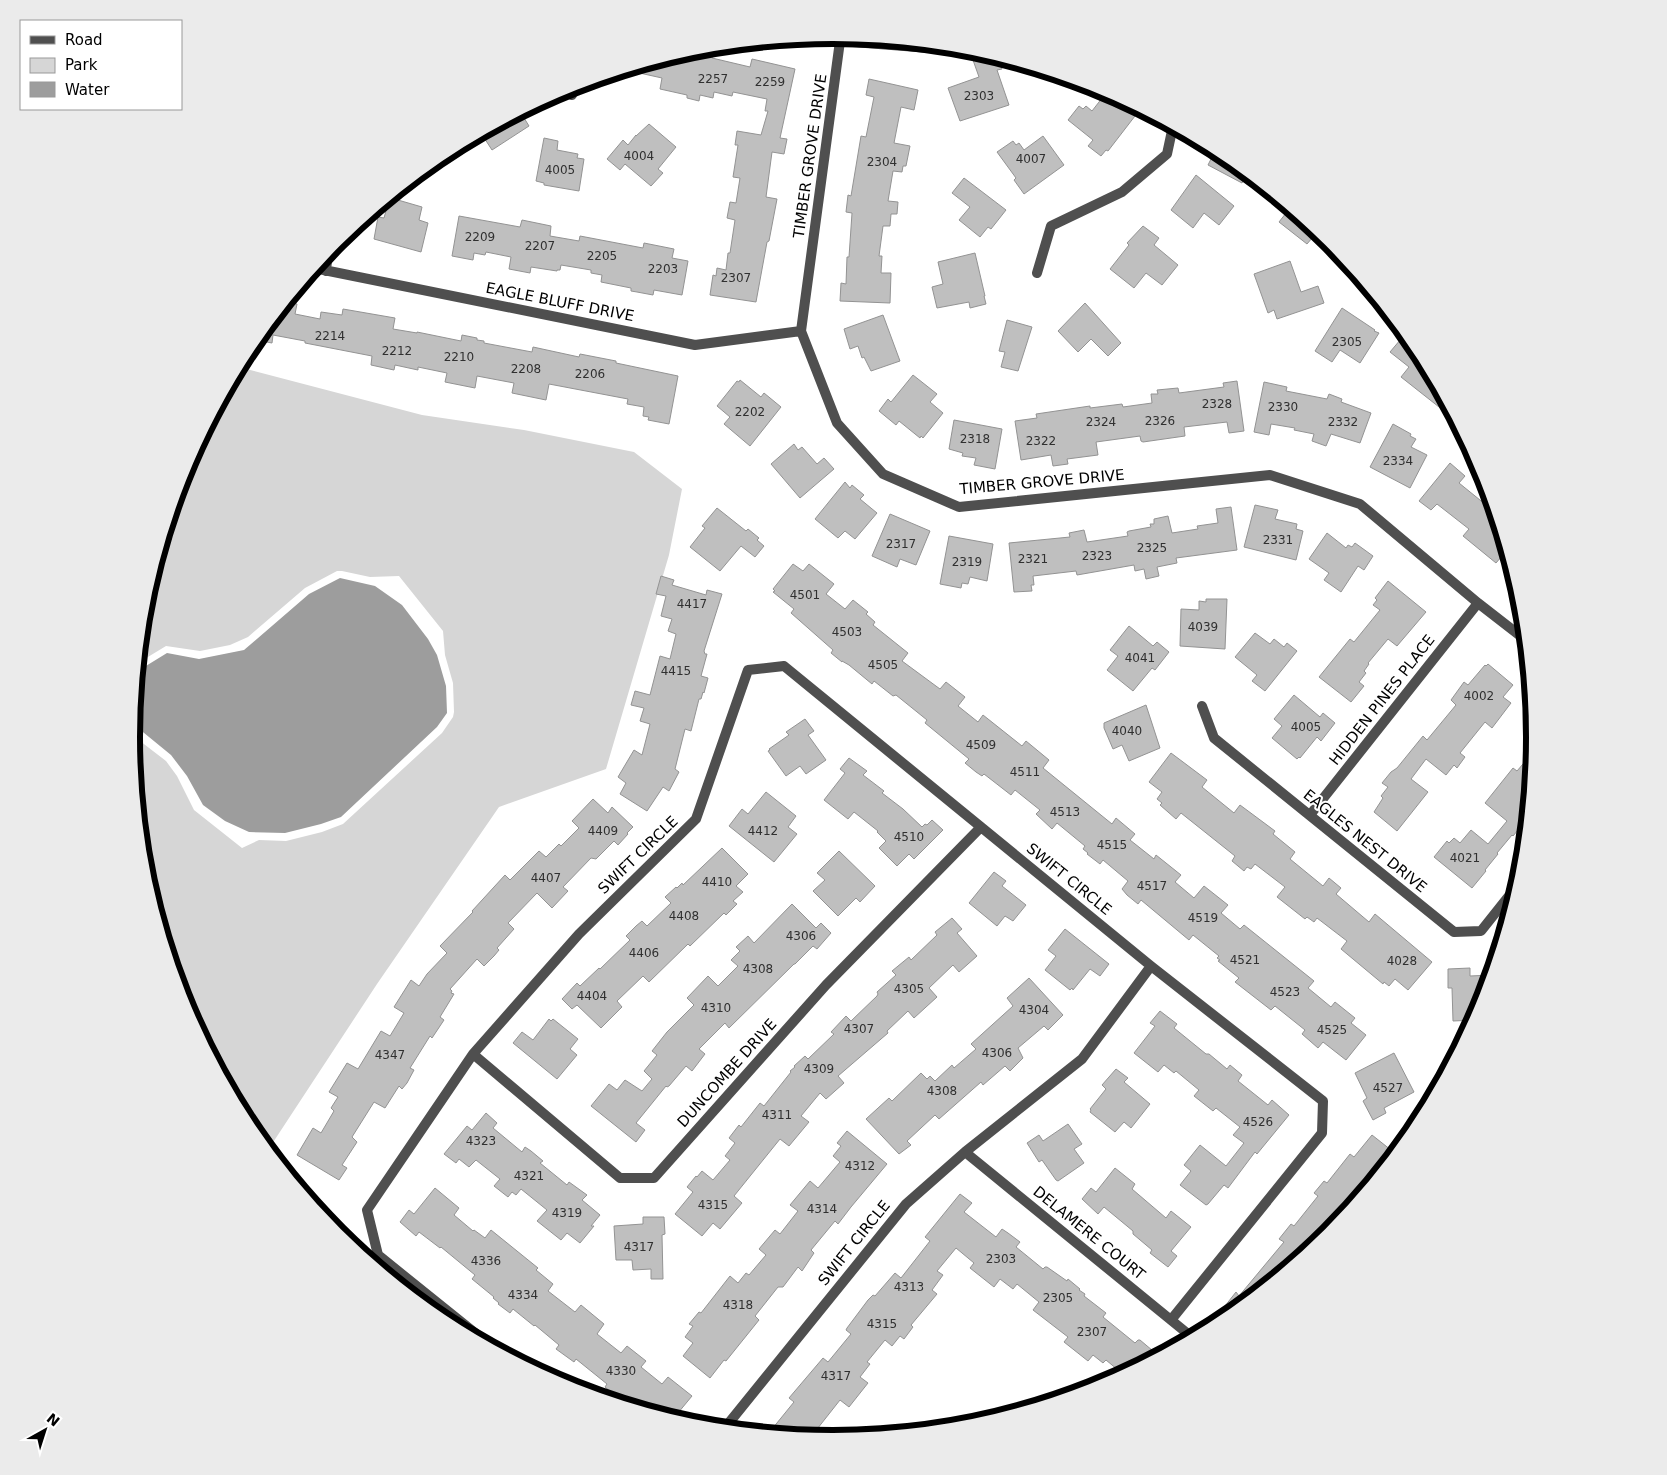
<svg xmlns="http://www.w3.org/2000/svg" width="1667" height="1475" viewBox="0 0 1667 1475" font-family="'DejaVu Sans',sans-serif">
<rect width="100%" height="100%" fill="#fff"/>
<!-- green -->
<path fill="#d6d6d6" d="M239,367L422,415L524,430L634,452L682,489L669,555L606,769L499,807L377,984L268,1150L249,1128L184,1006L144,874L132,732L140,741L166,761L177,776L194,810L242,848L259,840L286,841L322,832L343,824L442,733L453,717L454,712L453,683L445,655L443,631L399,576L370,577L342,571H337L305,588L248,637L230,645L200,651L166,646L138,663L145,600L185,468Z"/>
<!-- water -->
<path fill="#9d9d9d" d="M340,578L375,586L402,605L428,639L437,655L446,686L447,713L437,727L341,817L321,824L285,833L249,832L225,821L203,805L187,776L171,755L138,728L135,698L141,669L167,653L199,659L244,650L309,594Z"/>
<!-- building -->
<path fill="#bfbfbf" stroke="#939393" d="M699,48L713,51L712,58L750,67L752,59L795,69L780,138L787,139L784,154L772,152L766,197L777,199L769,241L767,242L756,302L710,295L713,275L716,276L717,268L726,270L728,253H730L735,220L727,218L730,202L736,203L740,178L733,177L738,145H735L737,131L761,135L768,111H765L767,99L733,92L732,96L714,92L713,98L700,95L699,101L687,98V95L660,89L662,78L626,70Z
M990,54L997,57L1002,69L997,70L1009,105L960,121L948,88L979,77L973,60Z
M869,79L918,90L914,110L901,107L894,143L910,146L906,166H903L902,172L893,171L888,201L898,202L897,214H891L890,226H883L879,256H882L881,273H891L890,303L840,301L841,283L846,284L847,257H849L852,213L846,212L848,195L851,196L861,136L866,137L874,97L866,95Z
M1106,93L1135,116L1108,151L1106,150L1101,156L1088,146L1093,140L1068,120L1079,106L1083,109L1086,106L1092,111Z
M521,113L529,126L492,150L481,133L507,119L508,121Z
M649,124L676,147L658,169L663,173L651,186L625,164L620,170L607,159L623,140L628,145L636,135V136Z
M1043,136L1064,165L1024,194L1014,180L1016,178L997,152L1013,141L1016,145L1019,143L1024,150Z
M544,138L558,141L557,150L578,154L577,158L584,159L579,191L544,185V183L536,181Z
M1216,149L1224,154L1247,173L1242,183L1208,165Z
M1196,175L1234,206L1219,225L1204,213L1193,228L1171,210Z
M964,178L1006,210L991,229L988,227L980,237L959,220L970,207L952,193Z
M391,198L422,207L419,220L428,223L421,252L374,239L378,217L384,218L389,200L391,201Z
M1290,208L1318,231L1307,244L1279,222Z
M459,216L520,227L522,220L551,226L550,236L579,241L580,236L643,248L644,243L674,249L672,258L688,261L682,295L654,290L653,295L637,292L631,291V288L601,282L602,275L591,273V270L561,265L560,270H557V271L531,267L530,273L509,269L511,257L486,252L485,255L474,253L473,260L452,256Z
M1143,226L1159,238L1154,245L1178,265L1162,285L1146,273L1134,288L1110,269L1129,245L1127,243Z
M975,253L985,296H984L986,304L970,308L969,302L937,308L932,287L943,284L938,262Z
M1290,261L1301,292L1318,286L1324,303L1277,319L1274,310L1268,313L1254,274Z
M287,302L297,304L295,314L320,319L321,312L342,315L343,309L395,318L393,329L417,333V332L461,341L462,335L477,338V340L484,341V343L532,352L533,347L579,357L580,354L616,361V363L678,376L669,424L648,420L649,417L643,416L644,407L627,404L628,399L549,384L546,400L512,393L514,383L477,376L475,388L445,382L447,373L418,367V370L395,365L394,370L371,365L372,356L305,343V341L273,335L272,343L256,340Z
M1085,303L1121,343L1108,356L1091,339L1078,352L1058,331Z
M1342,308L1375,330L1374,331L1379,333L1360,363L1340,350L1332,362L1315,351Z
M883,315L900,361L871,371L864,357L862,358L858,346L850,349L844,329Z
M1007,320L1032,327L1018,371L1001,367L1005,352L999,351Z
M1406,333L1418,347L1458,422L1401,377L1409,367L1390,352Z
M913,375L937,394L930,402L943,413L923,438L921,436L920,438L899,421L896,425L879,411L888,399L891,402Z
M740,380L761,397L764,393L781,407L750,446L724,424L730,417L717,406L737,381L739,382Z
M1237,381L1244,431L1229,433L1227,422L1184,427L1185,436L1143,442L1141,441L1140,436L1096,442L1098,455L1067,459L1068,464L1053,466L1051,455L1021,460L1015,421L1037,418L1036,414L1090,406V408L1122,404L1123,407L1152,403L1151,394H1158L1157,390L1178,388L1179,393L1224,387L1223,383Z
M1264,382L1287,387L1286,391L1327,399L1329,394L1342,399L1341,402L1371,413L1360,443L1331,434L1326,446L1312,441L1314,434L1294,430L1295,428L1271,424L1269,435L1254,432Z
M954,420L1002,429L995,469L974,465L976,458L962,456L963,453L949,449Z
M1393,424L1411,434L1410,436L1416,439L1411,447L1427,455L1410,488L1370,467Z
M794,444L798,450L802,447L817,464L824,458L834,469L800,498L771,464Z
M1450,463L1465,476L1459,483L1496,513L1507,550L1496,563L1463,536L1469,529L1437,504L1431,510L1419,501Z
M845,482L850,488L852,485L864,495L860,499L877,513L855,539L845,531L838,538L815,519Z
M1255,505L1278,510L1275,519L1297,524L1296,529L1303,531L1296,560L1244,547Z
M1231,507L1237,550L1176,558L1177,563L1157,567L1159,576L1146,579L1144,569L1135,571L1134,565L1077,575L1076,571L1033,576L1034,585H1031L1032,591L1014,592L1009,543L1070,537L1069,533L1084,530L1087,542L1128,536L1127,532L1129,531L1151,527L1150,524H1154V519L1168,516L1172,533L1198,529L1197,526L1218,523L1216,509Z
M717,508L746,531L748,529L759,538L757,540L764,546L755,557L741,546L720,571L690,547L705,528L702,526Z
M890,514L930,531L916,565L900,559L897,567L872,556Z
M1327,533L1346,548L1348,545L1352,547L1355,543L1373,556L1364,570L1358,566L1341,592L1324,580L1329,573L1309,559Z
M949,536L993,544L987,581L970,577L968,584L962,583L961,588L940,584Z
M793,564L803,571L809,564L834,584L826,594L845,609L853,600L868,612L866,614L875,622L873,625L908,653L902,661L940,689L946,682L965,697L958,706L978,722L983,715L1022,746L1026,741L1049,760L1043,768L1112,824L1116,818L1135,834L1130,840L1154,859L1156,855L1181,875L1175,882L1194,898L1204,886L1228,905L1221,913L1240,929L1244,925L1314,981L1308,988L1331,1007L1335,1002L1355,1018L1351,1023L1366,1035L1346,1060L1323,1042L1318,1048L1302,1034L1305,1030L1275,1006L1271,1010L1235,982L1239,978L1218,961L1220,960L1217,958L1219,956L1193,935L1189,940L1141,900L1138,904L1127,895L1122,889L1128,881L1103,860L1100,864L1087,854L1088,853L1083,849L1085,846L1057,823L1052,829L1036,814L1040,810L1015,790L1011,795L984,774L982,776L976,772L965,763L969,759L925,723L927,720L896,695L893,696L874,681L872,684L849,665L842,661V662L831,653L833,650L791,613L794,609L773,592L775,591L773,589Z
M661,576L674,580L672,585L706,595L707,590L722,594L704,651L705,654H707L701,676L708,678L704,693L703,692L701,699H699L691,731L685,729L675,769L679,772L669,791L663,787L647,811L620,794L626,783L618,777L634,750L642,755L650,724L640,721L644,708L631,705L635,691L650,695L660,656L670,659L676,634L668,631L672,619L661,616L666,596L656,594Z
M1388,581L1426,612L1397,646L1388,639L1368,663L1369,664L1364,671L1366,673L1359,682L1364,686L1351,702L1319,677L1350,639L1354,642L1380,610L1373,605L1377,600L1375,598Z
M1206,599H1227L1225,649L1180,646L1181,609L1199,610V601L1206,602Z
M1129,626L1153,646L1157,642L1169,652L1155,670L1152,668L1133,691L1107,670L1118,656L1110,650Z
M1255,633L1270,644L1274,639L1284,647L1287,643L1297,651L1265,691L1252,681L1257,675L1235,657Z
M1488,664L1513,685L1503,697L1511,703L1492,728L1485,722L1460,753L1465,757L1457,768L1454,765L1446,775L1426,759L1411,779L1428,792L1397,831L1374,812L1383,798L1381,796L1388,787L1382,783L1391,772L1397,768L1423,736L1427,740L1456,705L1451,700L1464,682L1468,685L1485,665L1486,666Z
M1294,695L1320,717L1323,713L1335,723L1321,741L1317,737L1300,758L1299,757L1297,759L1272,738L1282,726L1274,719Z
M1146,705L1160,748L1129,761L1122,745L1113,749L1104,728V723Z
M805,719L814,731L808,735L826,760L806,774L800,766L786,776L768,751L770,750L769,749L789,735L786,732Z
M1535,750L1530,801L1521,812L1528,818L1513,836L1512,835L1497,853L1498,854L1485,870L1486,871L1472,888L1434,857L1447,841L1449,843L1454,838L1460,843L1471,830L1488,844L1507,821L1485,803L1513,768L1517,771Z
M1171,753L1207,780L1202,787L1234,813L1240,805L1275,831L1273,834L1295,852L1290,859L1323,886L1329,878L1341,888L1336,894L1369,922L1375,914L1432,962L1408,990L1395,979L1389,986L1384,982L1383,984L1341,949L1347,941L1317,918L1314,922L1307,917L1305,919L1277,897L1285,887L1255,864L1251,869L1247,867L1244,871L1232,861L1235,856L1181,813L1176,819L1160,805L1162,803L1157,799L1162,792L1149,782Z
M849,758L867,771L863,775L884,791L882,793L903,809L922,827L925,824L927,825L932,820L943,830L914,859L909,854L897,866L879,848L886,841L877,832L878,831L854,812L848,819L824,800L845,773L840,769Z
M766,792L796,816L788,827L797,834L774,862L729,826L742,809L748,814Z
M593,799L608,813L612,807L633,827L627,833L628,834L618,845L614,841L596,859L591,858L563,887L568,891L552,908L537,893L508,923L514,929L497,948L499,950L494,956L484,966L477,959L450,989L452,991L451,993L454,994L440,1017L444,1020L432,1038L430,1036L410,1068L414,1070L407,1083L402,1089L399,1086L385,1108L374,1102L352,1137L357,1142L342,1165L347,1168L339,1180L297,1155L313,1128L321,1133L334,1111L331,1108L338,1097L329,1092L347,1063L358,1069L381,1031L390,1036L404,1013L394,1007L411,980L419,986L427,974L447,953L440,946L473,912L472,911L505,875L510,880L539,851L546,857L559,844L561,846L579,828L572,821Z
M722,848L748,874L736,886L743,892L733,901L737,904L726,915L724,913L690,946L688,944L649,982L643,976L617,1001L622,1007L601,1028L577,1005L572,1009L562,999L577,983L580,986L599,968L600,969L630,940L626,936L636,926L642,921L647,926L671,903L665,897L676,887L677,888L682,883L683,885Z
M839,851L875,886L860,902L856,898L838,916L813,891L825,880L817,873Z
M994,872L1006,881L1002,886L1026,905L1013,921L1005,916L997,926L969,903Z
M792,904L816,928L821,923L831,933L817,949L813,946L795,964H794L729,1028L725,1023L699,1049L705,1054L692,1071L686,1066L669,1086L667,1087L666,1086L636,1123L645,1130L636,1142L591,1106L609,1084L617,1090L625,1080L642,1091L652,1079L644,1071L657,1055L652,1051L667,1032L694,1005L687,998L708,976L718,986L738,966L731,960L740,951L736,947L748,936L754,943Z
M952,918L962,929L957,933L977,956L959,972L953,965L929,988L937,997L914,1018L908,1011L887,1031L888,1033L838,1076L844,1083L826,1099L820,1093L801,1116L809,1122L789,1146L780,1139L734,1196L742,1203L720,1229L713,1223L702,1236L675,1214L693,1192L687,1187L696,1176L697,1177L702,1171L713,1180L730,1160L725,1156L735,1143L729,1138L739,1125L741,1127L760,1103L764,1106L791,1072L790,1071L795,1067L794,1066L805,1056L808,1059L834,1034L831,1032L846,1016L851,1021L877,996L878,994L877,992L896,975L892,971L909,957L911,960L937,935L935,932Z
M1065,929L1109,964L1100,976L1090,969L1073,990L1072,988L1070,990L1045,970L1056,956L1048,950Z
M1470,968V976L1492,975L1482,1007L1475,1020L1453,1021L1452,988H1448V969Z
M1029,978L1063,1015L1048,1030L1044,1026L1018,1048L1023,1058L1010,1071L1005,1066L983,1085L981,1082L939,1119L935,1115L907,1141L911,1145L899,1154L866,1119L889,1098L892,1101L921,1073L927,1079L930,1076L935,1081L952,1065L954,1068L976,1049L971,1044L1013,1006L1007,998Z
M1160,1011L1177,1024L1174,1028L1206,1054H1209L1227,1069L1230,1065L1242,1075L1238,1081L1268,1105L1272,1100L1289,1115L1257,1154L1255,1152L1228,1188L1224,1185L1208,1204L1206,1205L1180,1185L1191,1171L1184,1165L1200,1145L1226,1166L1244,1143L1233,1135L1240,1127L1216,1108L1213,1111L1194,1096L1199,1090L1176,1071L1174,1073L1164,1065L1158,1072L1134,1053L1155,1026L1150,1023Z
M549,1019L551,1021L553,1019L578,1039L570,1049L577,1055L557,1079L513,1043L522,1032L533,1040Z
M1394,1053L1414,1092L1384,1108L1386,1113L1373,1120L1363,1101L1367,1098L1355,1073Z
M1116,1069L1128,1078L1124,1082L1150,1104L1131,1128L1124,1122L1115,1132L1090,1112L1091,1110L1090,1109L1106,1089L1102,1085Z
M486,1113L497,1123L493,1128L522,1152L525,1147L531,1151L543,1161L540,1163L567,1185L569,1182L587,1195L582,1200L600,1215L591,1226H594L580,1243L567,1233L561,1240L537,1221L547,1210L521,1189L516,1195L512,1192L508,1197L494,1186L500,1179L476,1160L469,1167L459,1159L456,1163L444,1154L467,1126L472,1130Z
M1068,1124L1082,1144L1074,1149L1084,1163L1058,1181L1056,1180L1042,1160L1039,1162L1027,1143L1039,1135L1043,1141Z
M847,1131L887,1164L851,1207L838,1224L835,1221L811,1250L814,1253L802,1271L798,1267L783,1287H778L755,1316L759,1320L726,1361L724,1360L710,1378L683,1356L693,1343L685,1337L693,1326L689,1324L699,1312L701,1313L730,1276L738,1283L746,1273L749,1275L766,1255L759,1249L775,1230L780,1234L798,1211L790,1205L810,1181L818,1188L840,1162L833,1156L841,1146L837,1143Z
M1372,1135L1396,1154L1330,1234L1224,1322L1212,1328L1210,1325L1236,1292L1239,1296L1284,1242L1279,1239L1291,1224L1294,1226L1318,1196L1314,1193L1324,1181L1327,1183L1350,1154L1354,1157Z
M1115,1168L1135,1184L1132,1189L1166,1218L1171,1211L1191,1227L1171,1251L1177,1256L1168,1267L1150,1253L1152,1250L1133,1234V1231L1104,1207L1098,1214L1082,1199L1091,1188L1096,1192Z
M435,1188L459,1208L454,1215L473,1231L474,1230L485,1238L491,1230L538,1268L536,1270L553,1284L548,1291L575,1312L581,1305L604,1324L597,1334L621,1353L627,1346L646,1361L641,1367L662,1384L668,1377L692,1396L673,1419L644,1411L638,1406L636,1408L625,1399L623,1401L617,1397L605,1387L607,1384L576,1359L574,1362L556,1349L559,1345L535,1325L534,1326L513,1309L510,1313L498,1304L499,1303L493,1298L494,1297L472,1279L475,1275L441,1247L440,1248L419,1232L416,1236L400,1222L409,1210L414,1214Z
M960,1194L972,1203L964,1212L996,1237L1002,1229L1008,1233L1020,1242L1016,1247L1043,1269L1045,1267H1047L1067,1281L1068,1279L1080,1289L1079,1290L1085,1294L1084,1296L1106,1313L1103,1317L1135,1343L1138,1340H1140L1159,1356L1124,1375L1106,1360L1103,1363L1093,1355L1088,1361L1064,1342L1068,1337L1033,1310L1039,1302L1017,1284L1013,1289L1000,1279L994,1287L970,1268L974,1263L956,1248L937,1271L943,1275L932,1290L937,1294L911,1325L913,1327L904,1339L900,1336L892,1346L885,1340L867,1362L870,1364L860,1377L868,1383L849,1407L840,1400L810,1438L768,1434L794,1402L789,1398L823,1358L828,1362L851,1334L846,1330L847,1328L868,1300L873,1295L875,1296L895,1273L901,1278L930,1241L925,1237Z
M643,1217H664L665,1234L662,1235L663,1279H651V1269L633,1270L632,1260H616L614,1226L643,1224Z"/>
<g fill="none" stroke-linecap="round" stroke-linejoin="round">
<!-- street -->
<path stroke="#4f4f4f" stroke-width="10" d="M814,37L840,41L930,48L935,45
M840,41L801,331L837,423L883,474L959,507L1270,475L1360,504L1478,603L1527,641
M572,95L574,86
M314,268L695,345L801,331
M326,271L328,251
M1037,273L1051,226L1122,192L1167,154L1173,126
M1202,706L1214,738L1454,932L1481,931L1520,882
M1310,815L1478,603
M473,1054L620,1178H654L826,985L981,827
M965,1152L1193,1338
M496,1350L378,1255L367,1210L473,1054L579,934L696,819L748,670L784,666L1151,966L1323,1101L1322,1133L1171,1320
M724,1429L906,1204L965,1152L1082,1059L1151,966"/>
</g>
<g text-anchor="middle" stroke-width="4" stroke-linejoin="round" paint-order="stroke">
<!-- number labels -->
<g font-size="12" fill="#303030">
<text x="713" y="83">2257</text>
<text x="770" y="86">2259</text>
<text x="979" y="100">2303</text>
<text x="639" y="160">4004</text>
<text x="1031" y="163">4007</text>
<text x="882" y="166">2304</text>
<text x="560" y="174">4005</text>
<text x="480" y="241">2209</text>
<text x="540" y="250">2207</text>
<text x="602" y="260">2205</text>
<text x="663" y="273">2203</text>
<text x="736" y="282">2307</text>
<text x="330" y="340">2214</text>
<text x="1347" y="346">2305</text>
<text x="397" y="355">2212</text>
<text x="459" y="361">2210</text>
<text x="526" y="373">2208</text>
<text x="590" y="378">2206</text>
<text x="1217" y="408">2328</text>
<text x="1283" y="411">2330</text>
<text x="750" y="416">2202</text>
<text x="1160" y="425">2326</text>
<text x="1101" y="426">2324</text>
<text x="1343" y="426">2332</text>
<text x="975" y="443">2318</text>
<text x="1041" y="445">2322</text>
<text x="1398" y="465">2334</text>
<text x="1278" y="544">2331</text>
<text x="901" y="548">2317</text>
<text x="1152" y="552">2325</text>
<text x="1097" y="560">2323</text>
<text x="1033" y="563">2321</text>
<text x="967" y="566">2319</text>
<text x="805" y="599">4501</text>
<text x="692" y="608">4417</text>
<text x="1203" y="631">4039</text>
<text x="847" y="636">4503</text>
<text x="1140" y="662">4041</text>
<text x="883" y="669">4505</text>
<text x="676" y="675">4415</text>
<text x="1479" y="700">4002</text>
<text x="1306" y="731">4005</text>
<text x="1127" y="735">4040</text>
<text x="981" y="749">4509</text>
<text x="1025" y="776">4511</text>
<text x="1065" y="816">4513</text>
<text x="603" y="835">4409</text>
<text x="763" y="835">4412</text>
<text x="909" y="841">4510</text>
<text x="1112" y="849">4515</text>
<text x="1465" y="862">4021</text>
<text x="546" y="882">4407</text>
<text x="717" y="886">4410</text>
<text x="1152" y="890">4517</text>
<text x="684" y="920">4408</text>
<text x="1203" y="922">4519</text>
<text x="801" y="940">4306</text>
<text x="644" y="957">4406</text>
<text x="1245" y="964">4521</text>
<text x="1402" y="965">4028</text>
<text x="758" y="973">4308</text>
<text x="909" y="993">4305</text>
<text x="1285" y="996">4523</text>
<text x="592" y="1000">4404</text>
<text x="716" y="1012">4310</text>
<text x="1034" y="1014">4304</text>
<text x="859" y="1033">4307</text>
<text x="1332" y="1034">4525</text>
<text x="997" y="1057">4306</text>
<text x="390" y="1059">4347</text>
<text x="819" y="1073">4309</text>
<text x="1388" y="1092">4527</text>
<text x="942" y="1095">4308</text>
<text x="777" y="1119">4311</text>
<text x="1258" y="1126">4526</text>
<text x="481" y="1145">4323</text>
<text x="860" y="1170">4312</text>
<text x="529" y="1180">4321</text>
<text x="713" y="1209">4315</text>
<text x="822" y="1213">4314</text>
<text x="567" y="1217">4319</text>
<text x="639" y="1251">4317</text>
<text x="1001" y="1263">2303</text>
<text x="486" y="1265">4336</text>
<text x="909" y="1291">4313</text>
<text x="523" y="1299">4334</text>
<text x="1058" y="1302">2305</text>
<text x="738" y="1309">4318</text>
<text x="882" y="1328">4315</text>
<text x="1092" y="1336">2307</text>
<text x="621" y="1375">4330</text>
<text x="836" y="1380">4317</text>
</g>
<!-- street labels -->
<g font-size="15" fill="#000" stroke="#fff">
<text transform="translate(810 156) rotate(-82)" y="5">TIMBER GROVE DRIVE</text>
<text transform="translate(560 302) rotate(11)" y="5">EAGLE BLUFF DRIVE</text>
<text transform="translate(1042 482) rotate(-5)" y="5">TIMBER GROVE DRIVE</text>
<text transform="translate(1382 700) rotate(-52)" y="5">HIDDEN PINES PLACE</text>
<text transform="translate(1365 841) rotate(39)" y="5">EAGLES NEST DRIVE</text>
<text transform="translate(638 855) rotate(-44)" y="5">SWIFT CIRCLE</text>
<text transform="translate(1069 879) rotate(39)" y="5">SWIFT CIRCLE</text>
<text transform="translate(727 1073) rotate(-48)" y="5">DUNCOMBE DRIVE</text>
<text transform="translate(1089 1233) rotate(39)" y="5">DELAMERE COURT</text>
<text transform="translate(854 1243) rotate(-51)" y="5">SWIFT CIRCLE</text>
</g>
</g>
<!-- crop -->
<path d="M0 0H1667V1475H0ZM140 737a693 693 0 1 1 1386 0a693 693 0 1 1-1386 0Z" fill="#ebebeb" fill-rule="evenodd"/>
<path fill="none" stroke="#000" stroke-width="6" d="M140 737a693 693 0 1 1 1386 0a693 693 0 1 1-1386 0Z"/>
<!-- legend -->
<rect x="20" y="20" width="162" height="90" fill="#ffffff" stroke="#999999"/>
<rect x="30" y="36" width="25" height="8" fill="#4f4f4f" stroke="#999999"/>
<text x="65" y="45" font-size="15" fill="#000000">Road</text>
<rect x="30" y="58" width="25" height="15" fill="#d6d6d6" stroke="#999999"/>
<text x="65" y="70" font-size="15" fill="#000000">Park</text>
<rect x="30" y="82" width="25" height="15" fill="#9d9d9d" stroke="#999999"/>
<text x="65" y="95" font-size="15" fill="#000000">Water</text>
<!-- north arrow -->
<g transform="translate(45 1430) rotate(39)" stroke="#ffffff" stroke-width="4" paint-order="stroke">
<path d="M0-4L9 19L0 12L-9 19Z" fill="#000000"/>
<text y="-8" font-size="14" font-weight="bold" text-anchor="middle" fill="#000000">N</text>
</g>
</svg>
